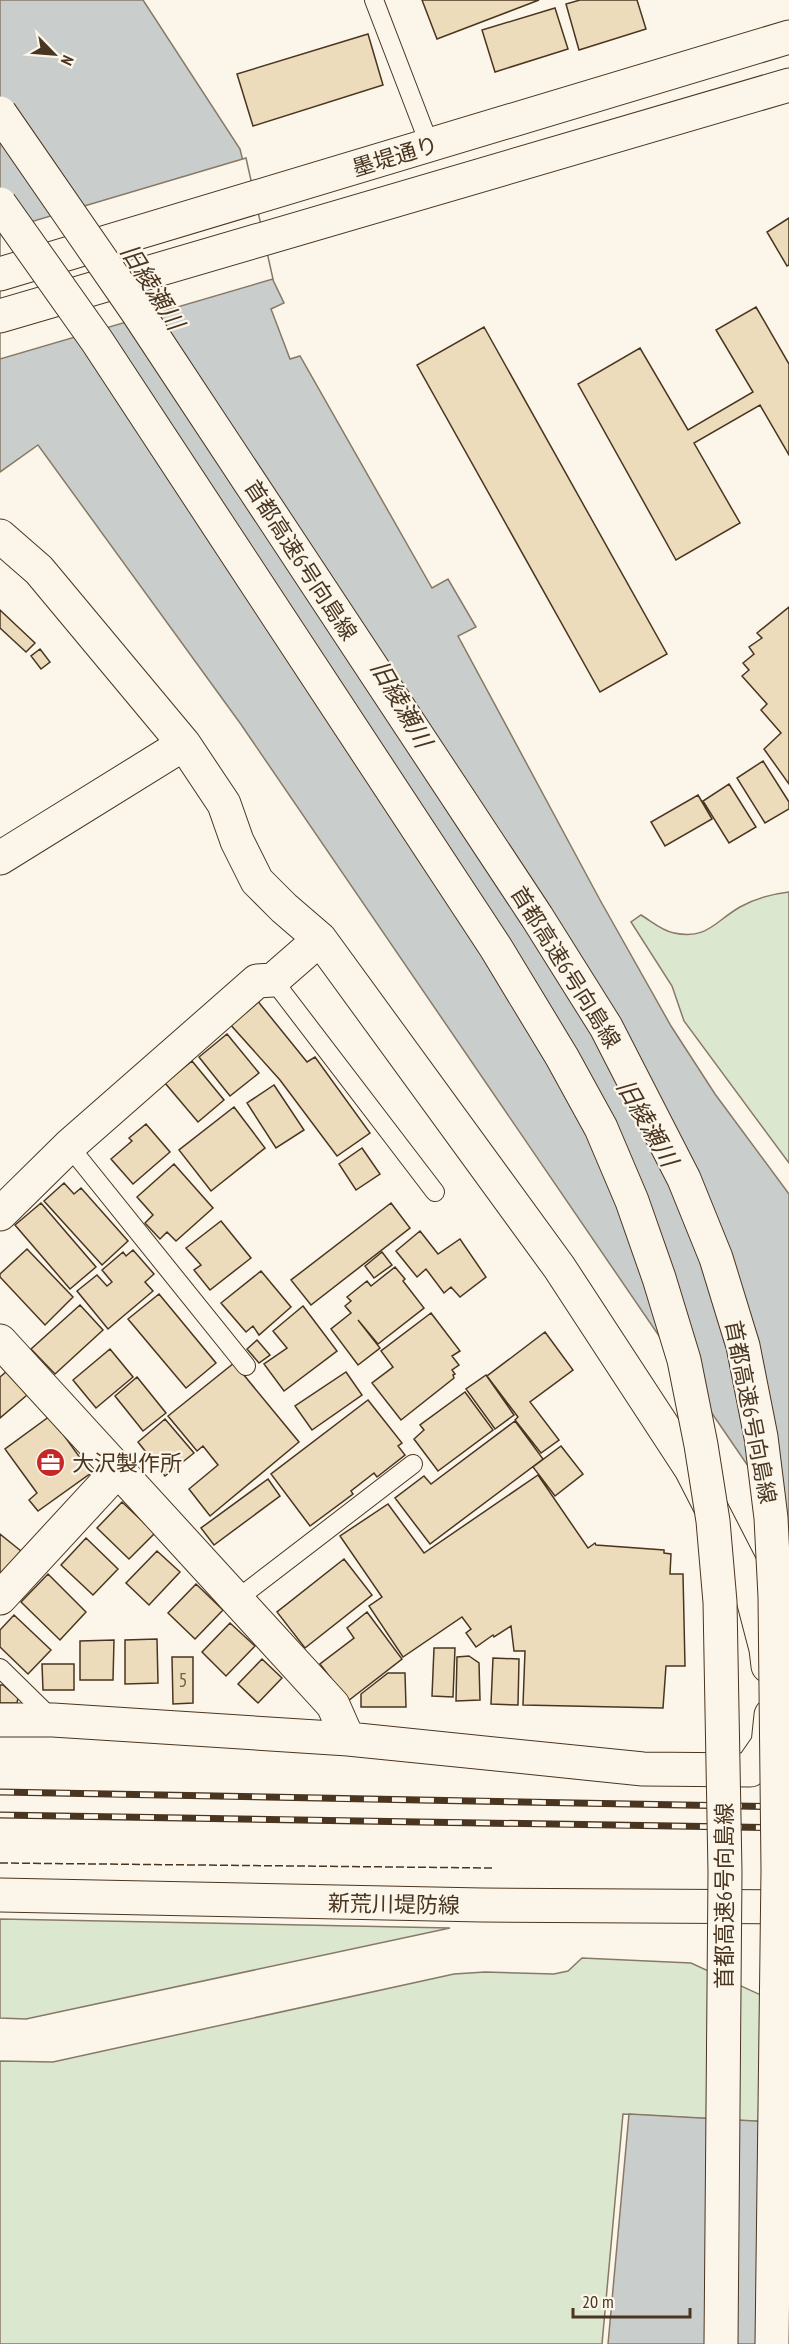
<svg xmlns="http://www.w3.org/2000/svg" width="789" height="2344" viewBox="0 0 789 2344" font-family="'PT Sans Narrow','Noto Sans JP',sans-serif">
<rect width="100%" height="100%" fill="#fbf6e9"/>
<!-- green -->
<path fill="#dce7d0" stroke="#887966" stroke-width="1.5" d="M789,892V1163L684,1021L672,986L631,922L641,915C651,921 662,931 674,933C707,940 714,922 740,907C756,898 771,894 789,892Z
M0,1919L450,1928L26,2019L0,2018Z
M582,1958L691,1963L789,2008V2123L623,2114L602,2344H0V2061L53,2062L454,1974L485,1972L554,1974L568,1971Z"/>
<!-- water -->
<path fill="#c9cecd" stroke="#887966" stroke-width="1.5" d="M0,0H143L240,149L272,278L284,303L271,309L290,359L300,356L432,588L448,579L476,627L458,636L600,900L671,1026L715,1094L789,1194V1526L240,723L38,445L0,472Z
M629,2114L789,2123V2344H608Z"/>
<!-- pier -->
<path fill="#fbf6e9" stroke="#887966" stroke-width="1.5" d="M246,158L273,279L0,359V231Z"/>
<!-- building -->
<path fill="#ecdcbc" stroke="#4a3520" stroke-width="1.5" d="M422,0H539L437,39Z
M580,0H637L646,29L579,50L566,4Z
M555,8L568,49L495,72L482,30Z
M368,34L383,85L253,126L237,74Z
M789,218V265L787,266L767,232Z
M756,307L789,364V455L760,405L694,443L740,523L676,560L578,384L640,348L688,430L753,392L716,330Z
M484,327L667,654L600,692L417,365Z
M789,607V784L764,749L781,733L761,710L767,704L742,676L749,670L743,663L754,654L749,647L762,638L757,633Z
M0,610L35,643L26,652L0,628Z
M40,649L50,662L41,669L31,656Z
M763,761L789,802V809L765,823L737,778Z
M729,784L756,827L729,843L703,801Z
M698,795L712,819L665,846L651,822Z
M256,999L307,1062L315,1057L370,1133L337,1156L280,1080L228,1022Z
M227,1034L259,1073L230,1096L199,1057Z
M192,1061L224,1100L198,1122L165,1083Z
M274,1085L304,1130L276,1148L247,1103Z
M234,1107L265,1148L211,1191L179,1150Z
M146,1124L170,1152L133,1184L111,1159L132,1141L129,1138Z
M362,1148L380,1174L356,1190L339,1164Z
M174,1164L213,1208L176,1241L167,1232L160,1239L145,1223L153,1215L137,1197Z
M64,1183L74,1194L81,1188L128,1241L102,1265L44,1201Z
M41,1203L96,1267L70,1289L15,1225Z
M391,1203L410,1228L311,1305L291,1280Z
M221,1221L251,1258L210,1290L194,1270L201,1265L186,1248Z
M420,1231L438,1254L460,1239L486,1277L460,1297L451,1287L444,1293L426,1269L417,1277L396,1251Z
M27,1249L73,1297L45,1325L0,1277V1274Z
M133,1250L154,1274L145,1282L153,1291L108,1329L77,1291L97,1275L107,1286L112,1282L102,1270L123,1252L126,1256Z
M382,1252L392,1265L374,1278L365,1266Z
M395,1267L405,1279L403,1281L424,1308L378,1344L358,1320L380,1348L358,1365L331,1329L351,1313L345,1306L351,1301L347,1297L367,1281L371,1286Z
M261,1271L291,1307L259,1335L253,1326L246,1332L221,1303Z
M159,1294L216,1363L186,1388L128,1319Z
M80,1305L103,1330L55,1374L31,1349Z
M303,1306L337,1351L284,1391L264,1364L287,1348L273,1331Z
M431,1313L460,1351L452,1356L459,1365L452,1370L455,1374L453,1375L454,1378L401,1420L372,1383L393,1367L381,1351Z
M545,1332L573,1370L530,1402L559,1440L541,1453L515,1420L518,1417L487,1376Z
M257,1340L270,1355L259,1363L247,1349Z
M110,1349L133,1377L96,1408L73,1380Z
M234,1363L299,1442L210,1516L189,1489L218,1465L203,1446L197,1451L168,1416Z
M13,1366L33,1390L0,1418V1377Z
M346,1372L362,1395L312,1430L295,1406Z
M486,1375L514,1415L495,1429L466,1389Z
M137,1377L166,1413L143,1431L115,1396Z
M465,1392L493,1430L438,1471L414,1439L424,1430L420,1425Z
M368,1400L402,1443L398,1446L405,1455L377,1477L374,1473L351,1491L353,1494L310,1526L271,1474Z
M50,1416L91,1473L38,1511L29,1500L37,1493L5,1449Z
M165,1419L194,1453L165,1476L138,1442Z
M515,1421L543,1459L430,1544L395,1498L424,1476L431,1484Z
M561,1446L583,1474L555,1496L533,1467Z
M538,1475L588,1548L595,1543L596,1545L664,1550V1553L671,1554L670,1574H683L685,1666H666L663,1708L523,1705L525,1651H514L511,1626L494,1637L493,1635L476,1647L466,1633L471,1629L462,1617L403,1657L369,1606L382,1597L340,1536L388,1504L424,1553Z
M268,1479L280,1496L214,1545L201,1528Z
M122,1502L155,1533L129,1559L97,1528Z
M0,1534L21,1551L0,1576Z
M86,1538L118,1569L93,1595L61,1565Z
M157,1551L180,1572L149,1605L126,1583Z
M344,1559L372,1595L305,1648L277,1612Z
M48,1574L86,1612L60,1640L21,1602Z
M196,1584L223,1610L195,1639L168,1613Z
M367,1612L402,1659L348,1701L320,1664L354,1638L347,1628Z
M14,1615L51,1650L28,1674L0,1647V1630Z
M230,1623L255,1646L226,1676L202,1652Z
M157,1639L158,1683L125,1684V1640Z
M114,1640L113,1680H80V1641Z
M434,1648H455L453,1697L432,1696Z
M469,1656L479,1663L480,1700L456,1701L457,1657Z
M172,1657H193V1703L173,1704Z
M493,1658L519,1659L518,1705L491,1704Z
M262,1659L282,1678L258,1703L238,1684Z
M42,1664H74V1690H43Z
M388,1673H405L406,1707H361V1694Z
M0,1685H3L18,1698L17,1703H0Z"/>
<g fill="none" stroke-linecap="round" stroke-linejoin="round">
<defs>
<path id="service" d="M374,0L430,146
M273,980L435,1192
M69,1146L246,1366
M236,1600L413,1464
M0,1668L52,1719"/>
<path id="minor" d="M0,536L39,570L184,744L224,804L237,841L257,881L284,908L320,939L559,1267L691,1469L748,1580L766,1649L768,1666
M0,858L184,744
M0,1214L69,1146L257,981L273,980L320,939
M0,1341L333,1705L348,1739
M0,1598L119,1469
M0,1720H53L348,1739L643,1769L750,1770L768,1744L771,1715"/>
<path id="secondary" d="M0,274L789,37
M0,316L789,85
M0,1895L482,1905L789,1907"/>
</defs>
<!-- service casing -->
<use href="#service" stroke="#4a3520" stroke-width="20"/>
<!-- minor casing -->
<use href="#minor" stroke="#4a3520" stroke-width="35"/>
<!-- secondary casing -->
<use href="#secondary" stroke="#4a3520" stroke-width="35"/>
<!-- service -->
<use href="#service" stroke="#fbf6e9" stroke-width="18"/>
<!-- minor -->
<use href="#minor" stroke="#fbf6e9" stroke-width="33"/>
<!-- secondary -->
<use href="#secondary" stroke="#fbf6e9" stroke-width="33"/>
<defs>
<path id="rail" d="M0,1792L789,1807
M0,1815L789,1828"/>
</defs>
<!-- rail casing -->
<use href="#rail" stroke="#4a3520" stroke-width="7"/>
<!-- rail -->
<use href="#rail" stroke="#fbf6e9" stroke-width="4.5" stroke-dasharray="14" stroke-linecap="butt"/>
<defs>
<path id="motorway-bridge" d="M0,113L136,310L537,917L606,1027L684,1179L716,1258L743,1346L761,1437L771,1518L775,1597L778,1870L772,2344
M0,204L97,341L496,948L562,1057L601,1128L632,1201L659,1278L684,1360L701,1445L713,1521L720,1602L725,1872L721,2344"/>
</defs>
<!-- motorway-bridge casing -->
<use href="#motorway-bridge" stroke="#4a3520" stroke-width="35" stroke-linecap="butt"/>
<!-- motorway-bridge -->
<use href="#motorway-bridge" stroke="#fbf6e9" stroke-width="33"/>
<!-- fence -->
<path stroke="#4a3520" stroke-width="1.5" stroke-dasharray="8 3" stroke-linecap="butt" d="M0,1863L493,1868"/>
</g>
<!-- icons -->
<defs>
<symbol id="office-disc" viewBox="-11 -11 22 22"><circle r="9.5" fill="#c62828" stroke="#fbf6e9"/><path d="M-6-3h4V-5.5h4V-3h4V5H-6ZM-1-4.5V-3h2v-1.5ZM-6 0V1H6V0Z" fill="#fff"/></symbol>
</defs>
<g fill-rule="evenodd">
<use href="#office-disc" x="34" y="1446" width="33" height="33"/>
</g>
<g text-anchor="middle" stroke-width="4.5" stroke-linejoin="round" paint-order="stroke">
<!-- number labels -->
<g font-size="20" fill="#725f47">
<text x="183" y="1687">5</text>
</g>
<!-- street labels -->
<g font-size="22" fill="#4a3520" stroke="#fbf6e9">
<text transform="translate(395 156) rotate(-17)" y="8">墨堤通り</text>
<text transform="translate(301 560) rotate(57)" y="8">首都高速6号向島線</text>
<text transform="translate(566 967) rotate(58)" y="8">首都高速6号向島線</text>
<text transform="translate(751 1412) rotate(79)" y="8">首都高速6号向島線</text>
<text transform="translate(724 1896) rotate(-90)" y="8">首都高速6号向島線</text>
<text transform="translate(394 1904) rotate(1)" y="8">新荒川堤防線</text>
</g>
<!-- poi labels -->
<g font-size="22" fill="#4a3520" stroke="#fbf6e9" text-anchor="start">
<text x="72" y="1471">大沢製作所</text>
</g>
<!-- water labels -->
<g font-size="24" font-style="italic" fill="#4a3520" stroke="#fbf6e9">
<text transform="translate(152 287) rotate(58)" y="8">旧綾瀬川</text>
<text transform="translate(401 704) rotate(60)" y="8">旧綾瀬川</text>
<text transform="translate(647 1123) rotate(60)" y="8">旧綾瀬川</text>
</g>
</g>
<!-- north arrow -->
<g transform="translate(54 54) rotate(115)" stroke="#fbf6e9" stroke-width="4.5" paint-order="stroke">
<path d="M0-4.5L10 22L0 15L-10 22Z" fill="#4a3520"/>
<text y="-9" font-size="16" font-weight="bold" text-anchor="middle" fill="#4a3520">N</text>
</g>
<!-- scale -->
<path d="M573 2308v9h117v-9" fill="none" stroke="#4a3520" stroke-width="3"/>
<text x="582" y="2308" font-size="18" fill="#4a3520" stroke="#fbf6e9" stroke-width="4.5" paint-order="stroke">20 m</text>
</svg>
